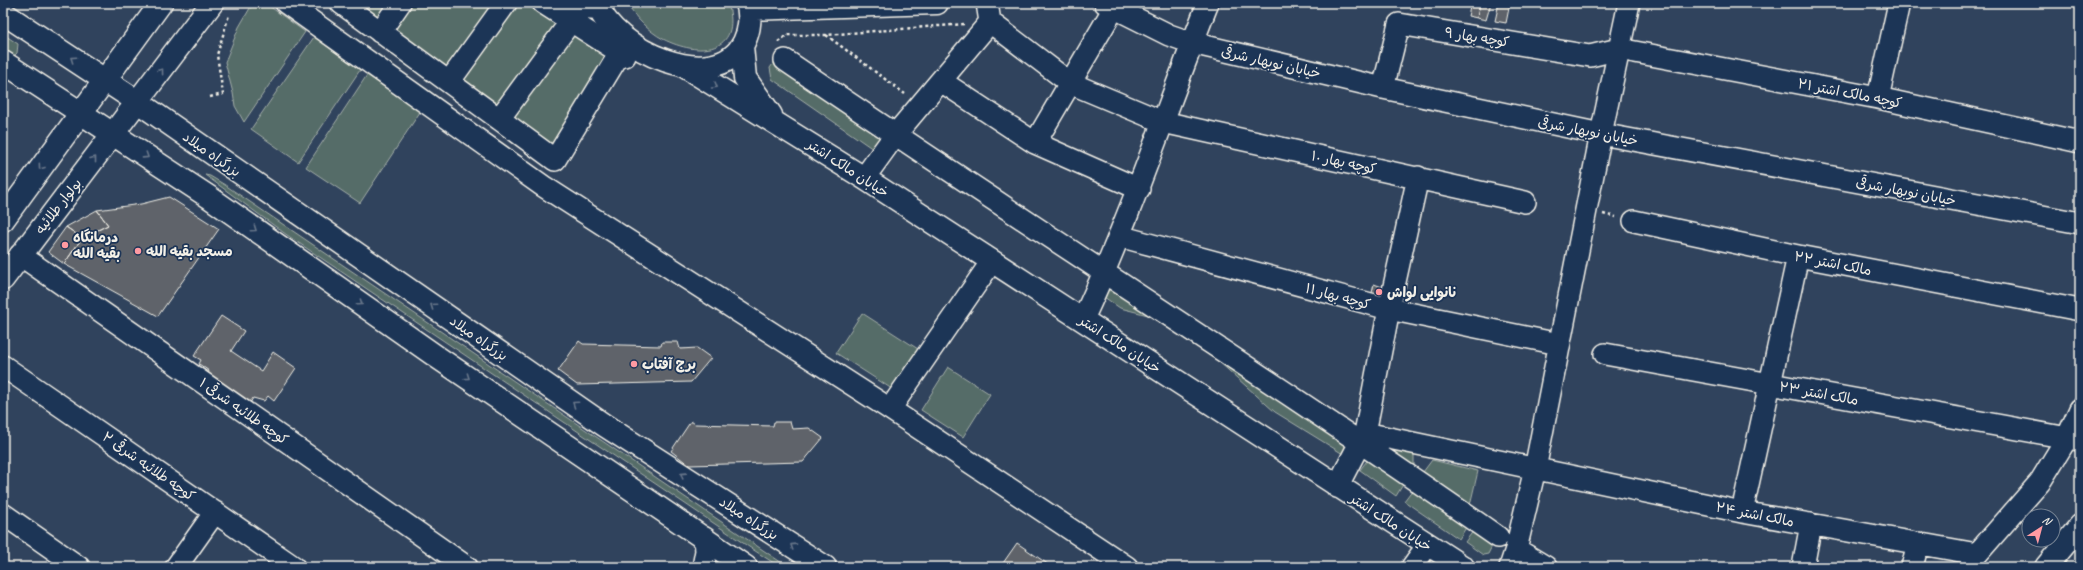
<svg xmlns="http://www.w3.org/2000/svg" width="2083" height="570" viewBox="0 0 2083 570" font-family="Caveat,'Playpen Sans Arabic',sans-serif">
<rect width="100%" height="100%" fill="#30435d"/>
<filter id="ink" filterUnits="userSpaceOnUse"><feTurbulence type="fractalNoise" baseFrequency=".025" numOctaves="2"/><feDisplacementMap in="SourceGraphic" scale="8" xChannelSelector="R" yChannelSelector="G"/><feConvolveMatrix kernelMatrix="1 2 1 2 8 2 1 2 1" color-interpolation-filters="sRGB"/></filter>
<g filter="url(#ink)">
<!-- green -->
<path fill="#556c68" stroke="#a4aea8" d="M253,3H265L305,32L244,122L235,106L233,93L225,62L239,27Z
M345,3H397L380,29Z
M403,3H504L448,78L384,32Z
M509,3H536L566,22L499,116L452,81Z
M626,3H728C743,54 698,57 663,39C648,31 635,17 626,3Z
M570,26L616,54L554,156L503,118Z
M3,34L18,44L17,53L13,57L3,51Z
M314,37L360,70L298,162L251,129Z
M775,61L882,134L873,149L772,79L770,68Z
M367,75L420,112L360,203L306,167Z
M205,175L210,176L225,185L788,567H780L749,547L287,235Z
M1108,284L1351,442L1343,454L1275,412L1218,361L1148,315L1120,308L1101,295Z
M862,313L918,349L892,389L836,353Z
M948,367L990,394L963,437L921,410Z
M1381,445L1414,449V467Z
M1369,458L1404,483L1396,496L1360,470Z
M1432,460L1478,471L1470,505L1423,472Z
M1413,489L1467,526L1459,539L1404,501Z
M1474,530L1493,544L1488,554L1483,555L1465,542Z"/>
<!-- building -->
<path fill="#5e646a" stroke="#f4f1e8" d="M1471,3H1480L1477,18L1468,16Z
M1480,3H1491L1486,20L1477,18Z
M1499,3H1510L1506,23L1495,21Z
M169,197L219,229L158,316L64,264L82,238L108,225L97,210L141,204Z
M97,210L108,225L82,238L66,227Z
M66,227L82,238L64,264L48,252Z
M1374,284L1390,290L1378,299L1371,297Z
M221,316L244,331L231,351L261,371L273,352L296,368L274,401L268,396L264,401L253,398L250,403L207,375L209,371L199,364L201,360L194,356Z
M579,341L583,344L661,346L662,342H678L680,349L697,348L711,358L691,382L577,385L558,371Z
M691,421L695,424L773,426L774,422H790L792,429L809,428L823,438L803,462L689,465L671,451Z
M1017,543L1052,567L1001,566Z"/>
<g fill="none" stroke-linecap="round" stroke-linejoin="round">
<defs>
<path id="street" d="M286,3L543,186L890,409L1127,567
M341,3L555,160L620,53
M543,3L625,56
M1105,3L1169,35L1192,43L1383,88L1601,134L2080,223
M990,22L1070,83L1163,122L1525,202
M380,32L400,3
M785,60C1021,221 1263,373 1498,537
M941,81L1035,143L1139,189
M449,82L506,3
M1383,88L1399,24L1590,56L1619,49L1878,98L2080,142
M1878,98L1899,3
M499,119L571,21
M1035,143L1114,8
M864,178L895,135L990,22L987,3
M1634,221L1798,256L2080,310
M1119,236L1389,309L1559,344
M20,255L467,567
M1083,319C1131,216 1166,109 1208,3
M1605,354L2079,440
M3,366L294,567
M890,409L992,261
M1365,433L1742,512L1977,554L2040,482L2067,438L2080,409
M1337,487L1365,433L1389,309L1418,177
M1742,512L1798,256
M3,514L79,567
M1516,549L1546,567
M176,567L215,512
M703,567L706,551L705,538
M1412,567L1427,546
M1510,567L1516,549L1535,469L1601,134L1629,3
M1803,567L1811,524
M1912,567L1918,543"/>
<path id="secondary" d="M573,3L583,8L599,9
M597,3C611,49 716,97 744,42C750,30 751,15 747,3
M749,9L937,3
M742,46L745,78L771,115
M682,65L864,178L1463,567
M3,220L161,3
M3,279L212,3
M2046,567L2080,526"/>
<path id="highway" d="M3,13L138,102L604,425L825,567
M3,62L209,197L437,357L746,567"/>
</defs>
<!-- street casing -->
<use href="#street" stroke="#f4f1e8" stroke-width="24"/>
<!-- secondary casing -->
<use href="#secondary" stroke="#f4f1e8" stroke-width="25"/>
<!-- highway casing -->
<use href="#highway" stroke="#f4f1e8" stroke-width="25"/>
<!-- path -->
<path stroke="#f4f1e8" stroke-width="2.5" stroke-dasharray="3 3" stroke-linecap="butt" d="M826,35L905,94
M778,42L787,35H825L964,24
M210,97L223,94L217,55L229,15
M1603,214L1616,217"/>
<!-- street -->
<use href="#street" stroke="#1d3557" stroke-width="21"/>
<!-- secondary -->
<use href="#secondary" stroke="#1d3557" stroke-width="22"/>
<!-- highway -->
<use href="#highway" stroke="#1d3557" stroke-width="22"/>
</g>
<!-- one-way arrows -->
<defs><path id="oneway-chevron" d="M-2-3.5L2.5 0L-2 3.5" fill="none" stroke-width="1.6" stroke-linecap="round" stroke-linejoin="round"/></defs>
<g stroke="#68778a">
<use href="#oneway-chevron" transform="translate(73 59) rotate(-146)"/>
<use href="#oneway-chevron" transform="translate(161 71) rotate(-53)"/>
<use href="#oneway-chevron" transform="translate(715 86) rotate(31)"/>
<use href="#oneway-chevron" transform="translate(146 156) rotate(33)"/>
<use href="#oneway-chevron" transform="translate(94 159) rotate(-52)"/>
<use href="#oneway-chevron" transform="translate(41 167) rotate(126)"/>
<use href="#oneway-chevron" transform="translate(254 229) rotate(35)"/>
<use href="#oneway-chevron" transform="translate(360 303) rotate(35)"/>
<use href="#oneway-chevron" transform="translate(433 306) rotate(-145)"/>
<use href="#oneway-chevron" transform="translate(467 377) rotate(34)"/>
<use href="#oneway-chevron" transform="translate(575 404) rotate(-145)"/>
<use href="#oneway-chevron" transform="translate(683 475) rotate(-147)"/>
<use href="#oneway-chevron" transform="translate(793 546) rotate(-147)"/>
</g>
</g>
<!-- markers -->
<g fill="#ff9aa2" stroke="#1d3557" stroke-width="1.5">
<circle cx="65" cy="245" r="4"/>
<circle cx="138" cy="251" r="4"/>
<circle cx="1379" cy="292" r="4"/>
<circle cx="634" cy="364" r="4"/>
</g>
<g text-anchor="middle" stroke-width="3.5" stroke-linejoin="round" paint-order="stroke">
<!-- street labels -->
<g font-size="14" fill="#f4f1e8" stroke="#1d3557">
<text transform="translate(1477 37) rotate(9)" y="5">کوچه بهار ۹</text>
<text transform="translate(1271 62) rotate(13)" y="5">خیابان نوبهار شرقی</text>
<text transform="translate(1850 93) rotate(11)" y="5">کوچه مالک اشتر ۲۱</text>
<text transform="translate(1588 131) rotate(11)" y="5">خیابان نوبهار شرقی</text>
<text transform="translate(212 154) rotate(35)" y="5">بزرگراه میلاد</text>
<text transform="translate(1344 162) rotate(12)" y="5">کوچه بهار ۱۰</text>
<text transform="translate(848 168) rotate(33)" y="5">خیابان مالک اشتر</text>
<text transform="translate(1906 191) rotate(11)" y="5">خیابان نوبهار شرقی</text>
<text transform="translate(58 206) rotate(-52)" y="5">بولوار طلائیه</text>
<text transform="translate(1833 263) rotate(11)" y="5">مالک اشتر ۲۲</text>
<text transform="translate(1338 296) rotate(15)" y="5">کوچه بهار ۱۱</text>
<text transform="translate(479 338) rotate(35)" y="5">بزرگراه میلاد</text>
<text transform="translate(1120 344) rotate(33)" y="5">خیابان مالک اشتر</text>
<text transform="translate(1819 393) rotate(10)" y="5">مالک اشتر ۲۳</text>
<text transform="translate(244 411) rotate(35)" y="5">کوچه طلائیه شرقی ۱</text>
<text transform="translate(149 466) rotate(35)" y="5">کوچه طلائیه شرقی ۲</text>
<text transform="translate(1755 514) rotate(11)" y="5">مالک اشتر ۲۴</text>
<text transform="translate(749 518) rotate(33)" y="5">بزرگراه میلاد</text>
<text transform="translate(1391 522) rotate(33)" y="5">خیابان مالک اشتر</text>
</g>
<!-- poi labels -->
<g font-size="14" font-weight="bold" fill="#f4f1e8" stroke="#1d3557" text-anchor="start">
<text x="73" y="242">درمانگاه<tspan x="73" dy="16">بقیه الله</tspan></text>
<text x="146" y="256">مسجد بقیه الله</text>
<text x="1387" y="297">نانوایی لواش</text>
<text x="642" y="369">برج آفتاب</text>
</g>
</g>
<!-- margin -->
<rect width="2083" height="570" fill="none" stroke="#1d3557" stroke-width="16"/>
<rect x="8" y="8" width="2067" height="554" fill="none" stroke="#f4f1e8" stroke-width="1.5" filter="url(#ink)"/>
<!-- north arrow -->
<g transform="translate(2041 528) rotate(36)"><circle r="19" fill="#1d3557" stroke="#738091"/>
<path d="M0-3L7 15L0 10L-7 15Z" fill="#ff9aa2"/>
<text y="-6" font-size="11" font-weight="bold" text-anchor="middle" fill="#f4f1e8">N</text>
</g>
</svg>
